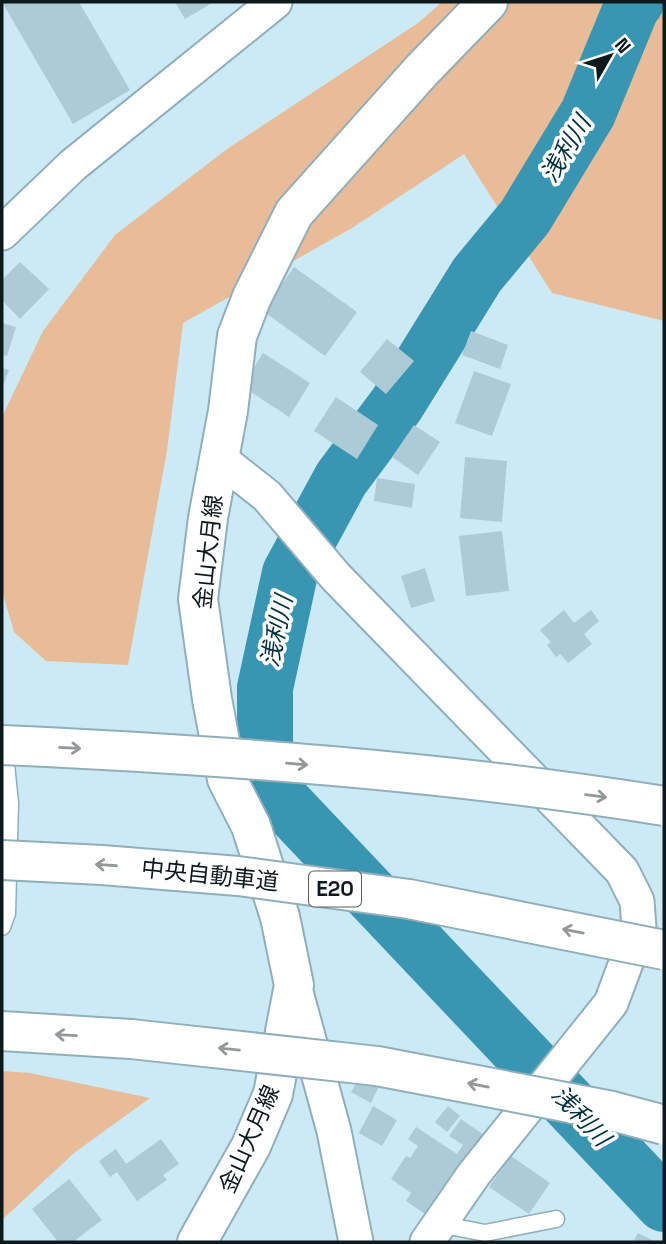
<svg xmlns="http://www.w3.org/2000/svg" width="666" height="1244" viewBox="0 0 666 1244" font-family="'Space Grotesk','Noto Sans JP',sans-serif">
<rect width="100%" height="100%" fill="#cbeaf5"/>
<!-- green -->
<path fill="#e8bc98" d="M442,2H664V321L552,293L464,154L352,228L183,323L167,451L128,665L46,661L14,632L2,591V417L43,331L115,235L227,149L418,23Z
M2,1071L30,1073L150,1098L74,1153L2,1220Z"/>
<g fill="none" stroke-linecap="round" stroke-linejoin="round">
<!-- river -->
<path stroke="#3896b2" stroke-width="56" d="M636,2L632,6L588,113L525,217L477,275L397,404L341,479L290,573L265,688V748L270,782L277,795L664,1204"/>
</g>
<!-- building -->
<path fill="#adcbd6" d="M2,2H79L130,90L73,124Z
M175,2H214L185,19Z
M20,262L49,289L20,319L2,300V280Z
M294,267L357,312L325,356L263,311Z
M2,323L16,327L7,356L2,355Z
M471,331L508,345L500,369L462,355Z
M387,339L414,361L386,394L360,372Z
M263,353L310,383L289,417L242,386Z
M2,368L9,370L2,389Z
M474,371L511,384L492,436L455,423Z
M336,397L378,425L357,459L314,431Z
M414,425L440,442L418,475L392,457Z
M465,457L507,461L502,522L460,518Z
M377,478L415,484L412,508L374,501Z
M502,531L509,591L466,596L459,536Z
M425,568L435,601L411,608L401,576Z
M564,610L574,623L591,610L599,621L584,634L592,644L568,663L560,654L556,657L547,645L551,642L540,630Z
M359,1078L378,1088L371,1103L351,1092Z
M373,1106L397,1120L382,1146L359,1133Z
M448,1106L460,1116L447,1132L435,1122Z
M461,1119L491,1140L439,1209L432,1204L425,1214L406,1201L411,1193L391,1179L406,1156L410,1158L418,1146L408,1139L416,1127L457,1154L463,1145L449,1136Z
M161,1139L179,1164L163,1175L167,1180L137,1201L117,1172L110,1177L99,1161L116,1149L126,1164Z
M511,1156L550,1183L529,1214L489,1187Z
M69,1179L102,1220L73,1242H58L32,1209Z
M638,1233L656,1242H633Z"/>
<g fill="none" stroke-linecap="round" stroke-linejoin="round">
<defs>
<path id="lane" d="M2,927L7,913L10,803L4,745
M439,1224L485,1233L556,1219"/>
<path id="street" d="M2,233L73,165L275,2
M220,459L267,496L336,577L622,871L637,901L639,928L611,1003L474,1174L427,1242
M294,985L334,1131L356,1242"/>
<path id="secondary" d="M197,1242L251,1146L273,1094L294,985L280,917L251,826L227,779L212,699L198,599L208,518L228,411L237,336L252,297L294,213L422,70L488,2"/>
<path id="highway" d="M2,1031L131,1039"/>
</defs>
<!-- lane casing -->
<use href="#lane" stroke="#91afb9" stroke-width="19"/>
<!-- street casing -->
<use href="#street" stroke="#91afb9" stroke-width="37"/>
<!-- secondary casing -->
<use href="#secondary" stroke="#91afb9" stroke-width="42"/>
<!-- highway casing -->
<use href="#highway" stroke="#91afb9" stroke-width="42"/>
<!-- lane -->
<use href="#lane" stroke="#fff" stroke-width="16"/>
<!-- street -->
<use href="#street" stroke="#fff" stroke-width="33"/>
<!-- secondary -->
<use href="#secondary" stroke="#fff" stroke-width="38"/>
<!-- highway -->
<use href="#highway" stroke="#fff" stroke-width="38"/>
<defs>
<path id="highway-bridge" d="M2,745C223,755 445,771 664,806
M2,860L102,865L238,876L409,899L664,950
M131,1039L377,1066L612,1111L664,1125"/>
</defs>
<!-- highway-bridge casing -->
<use href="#highway-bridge" stroke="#91afb9" stroke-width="42" stroke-linecap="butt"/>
<!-- highway-bridge -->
<use href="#highway-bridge" stroke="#fff" stroke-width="38"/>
</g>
<!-- one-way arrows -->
<defs><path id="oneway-shaft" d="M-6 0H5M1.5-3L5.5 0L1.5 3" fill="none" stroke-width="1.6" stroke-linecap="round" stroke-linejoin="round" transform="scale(1.75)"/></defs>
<g stroke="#939899">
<use href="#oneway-shaft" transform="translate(70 748) rotate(3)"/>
<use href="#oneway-shaft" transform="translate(297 764) rotate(5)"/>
<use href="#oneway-shaft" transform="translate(596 796) rotate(7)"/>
<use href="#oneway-shaft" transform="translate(106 865) rotate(-176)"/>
<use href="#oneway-shaft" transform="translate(573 931) rotate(-169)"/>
<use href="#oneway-shaft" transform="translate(66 1035) rotate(-177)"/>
<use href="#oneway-shaft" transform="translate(229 1049) rotate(-174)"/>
<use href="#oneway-shaft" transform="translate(478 1085) rotate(-169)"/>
</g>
<g text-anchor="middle" stroke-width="7" stroke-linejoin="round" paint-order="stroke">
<!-- shield labels -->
<rect fill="#fff" stroke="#565e61" stroke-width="2" x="309" y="871.5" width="52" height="35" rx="5"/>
<g font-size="21" font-weight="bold" fill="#0e191d">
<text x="335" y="896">E20</text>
</g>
<!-- street labels -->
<g font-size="23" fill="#0e191d" stroke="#fff">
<text transform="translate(208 552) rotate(-84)" y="8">金山大月線</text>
<text transform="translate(210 875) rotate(6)" y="8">中央自動車道</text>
<text transform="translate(249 1139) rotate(-66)" y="8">金山大月線</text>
</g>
<!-- water labels -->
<g font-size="24" font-style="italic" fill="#02303c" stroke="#fff">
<text transform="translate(566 149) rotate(-59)" y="8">浅利川</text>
<text transform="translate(277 631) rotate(-78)" y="8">浅利川</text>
<text transform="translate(581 1116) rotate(47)" y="8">浅利川</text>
</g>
</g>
<!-- border -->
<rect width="666" height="1244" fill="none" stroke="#0e191d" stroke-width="7"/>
<!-- north arrow -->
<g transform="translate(610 56) rotate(51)" stroke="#ffffff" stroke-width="5" paint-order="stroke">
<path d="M0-5L12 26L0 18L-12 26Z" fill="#0e191d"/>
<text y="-10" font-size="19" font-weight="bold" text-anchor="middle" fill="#0e191d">N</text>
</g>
</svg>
